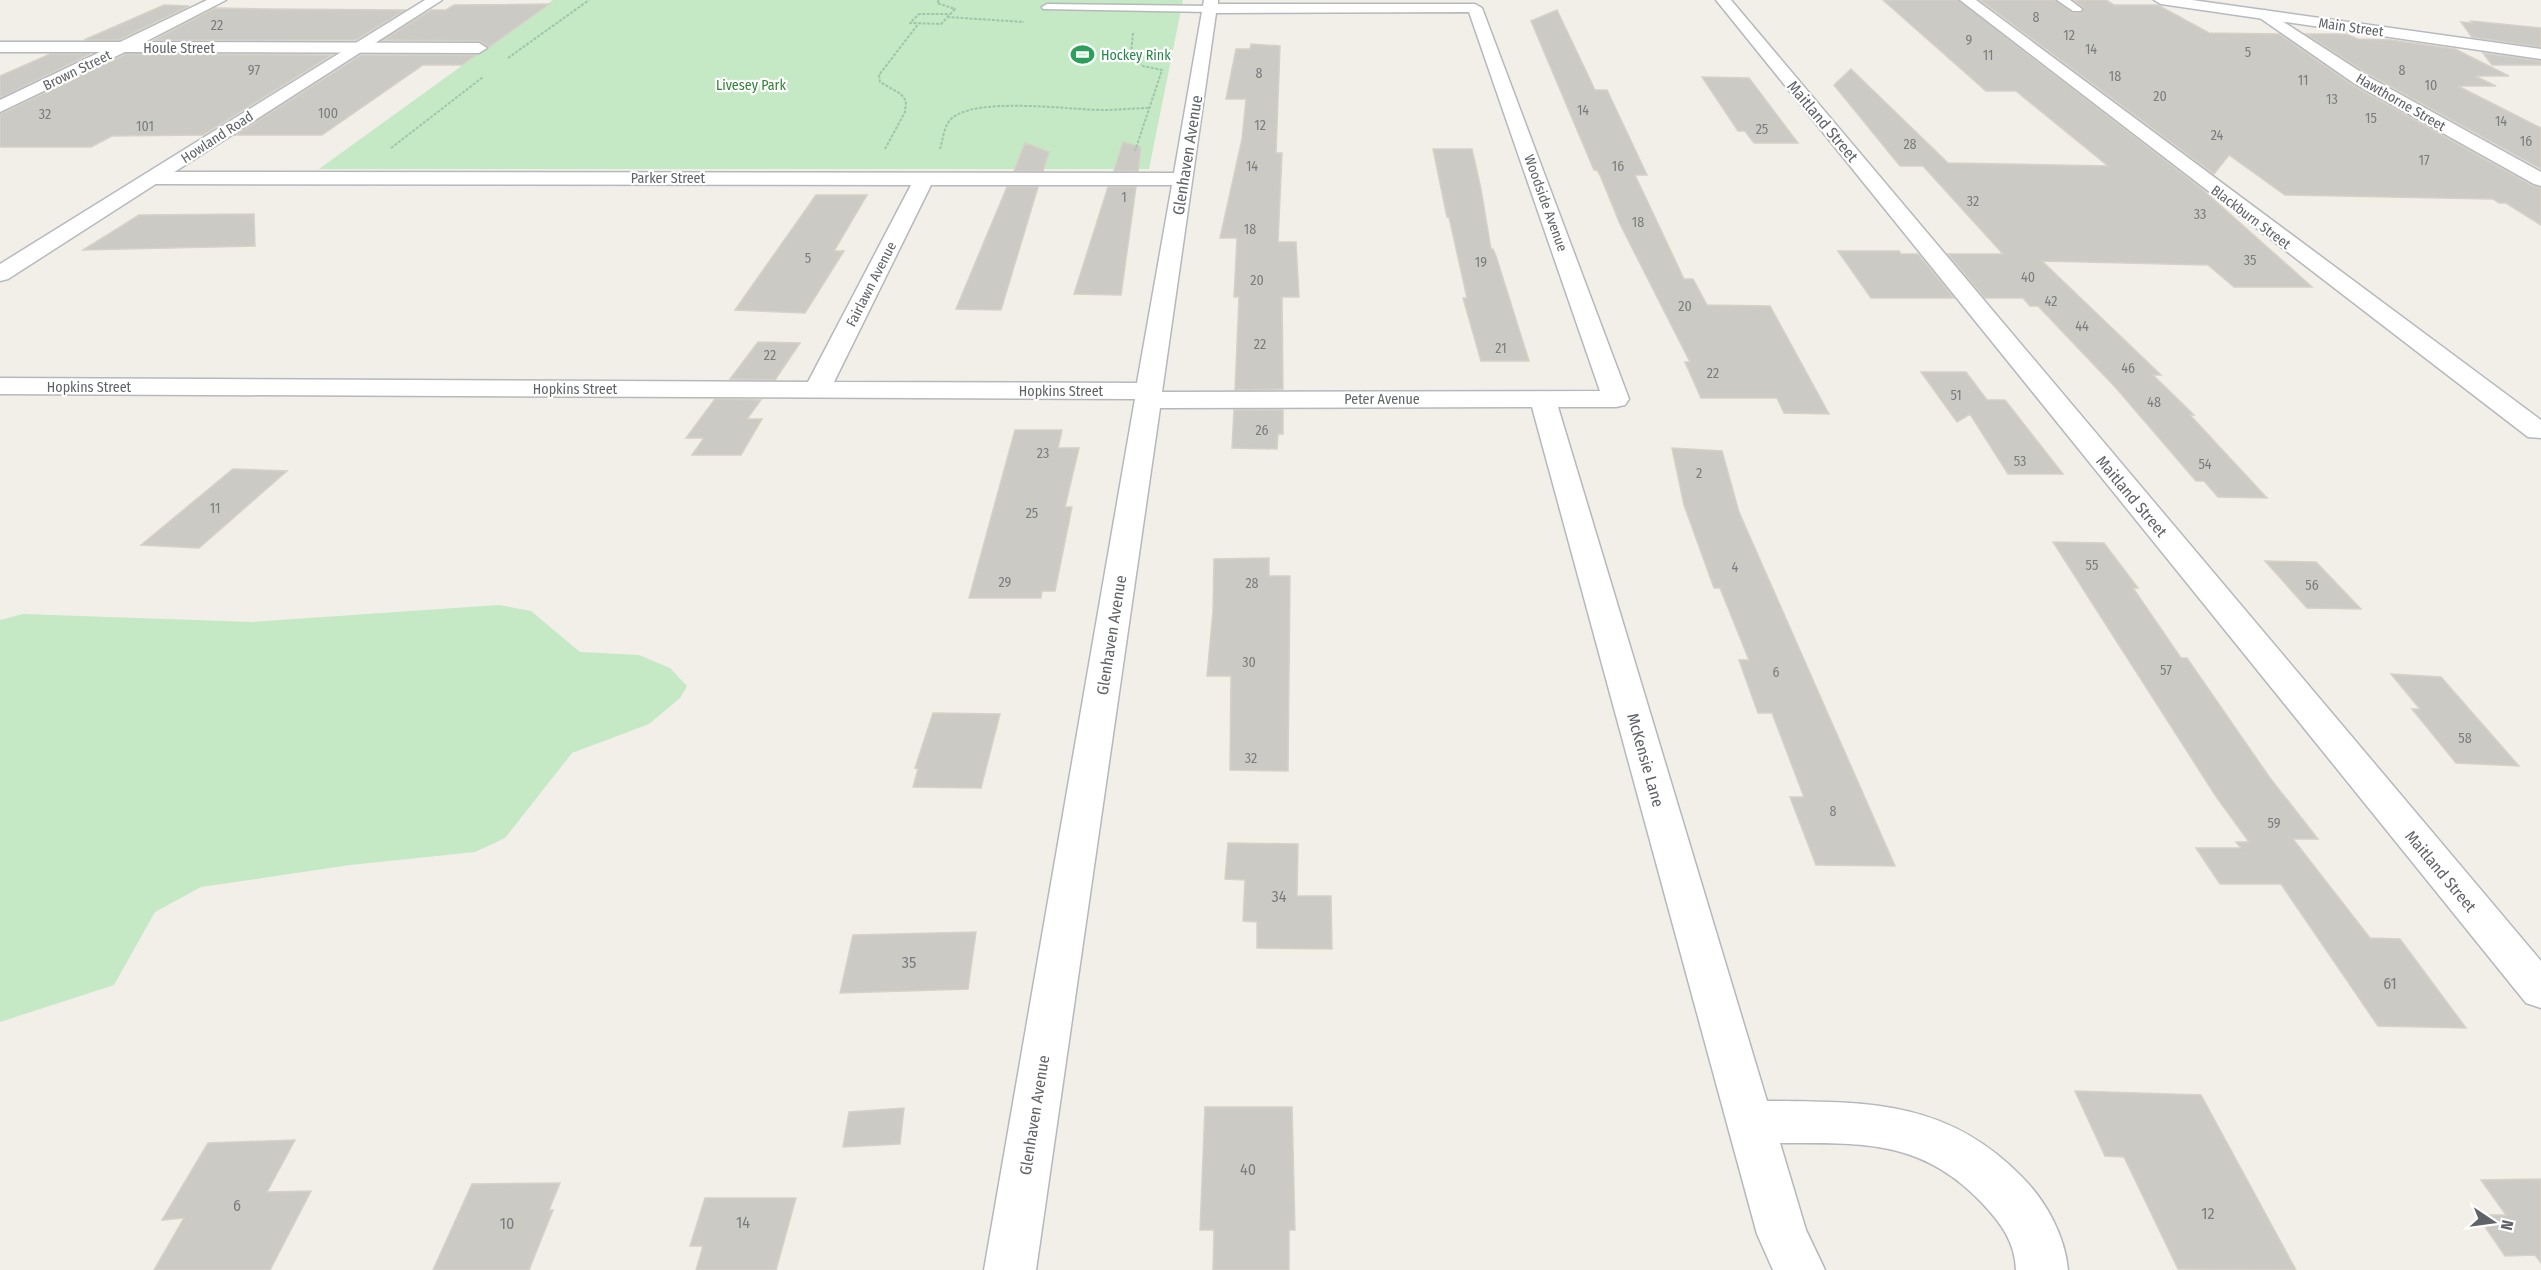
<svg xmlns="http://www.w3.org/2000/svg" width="2541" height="1270" viewBox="0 0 2541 1270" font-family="'Fira Sans Condensed',sans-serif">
<rect width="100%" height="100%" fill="#f1efe8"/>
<!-- green -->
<path fill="#c5e8c5" d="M553,0H1183L1149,169H319Z
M499,605L531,611L580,652L639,655L670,668L687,686L680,698L649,724L572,753L505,838L475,852L350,865L201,887L155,912L114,985L0,1022V620L23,614L252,622Z"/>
<!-- building -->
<path fill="#cccac5" stroke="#d6d1c6" stroke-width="1.5" d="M1883,0H1958L2202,189L2312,287H2234L2208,265L2042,261L2161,375H2153L2194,415H2190L2267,498L2218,497L2204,481H2196L2116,388L2038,306H2030L2023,298H1985L1948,254H2003L1923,166H1900L1834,85L1851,69L1948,163L2108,166L2016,91H1986Z
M1980,0H2055L2073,13H2081L2084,8L2074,0H2106L2114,5H2158L2209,33L2279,34L2354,86L2533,186L2541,188V225L2506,203H2499L2493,199L2285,195L2229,155L2214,174Z
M549,4L489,47L479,41L383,40L431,10H446L454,5Z
M164,5L189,6L119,40H84Z
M215,8L269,9L405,10L356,40H154Z
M1557,10L1595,90H1607L1647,175H1635L1684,279H1693L1707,305L1770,306L1829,414L1784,413L1777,398H1701L1685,362H1690L1620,224L1600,175L1597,170H1594L1531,21Z
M2471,21L2541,28V47L2472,37L2461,22L2473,23Z
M2306,34H2346L2358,39L2391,40L2455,49L2509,76H2475L2496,86H2458L2541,128V169L2368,74Z
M1251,44L1280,46L1276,153H1282L1278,242H1296L1299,297H1282L1283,389L1235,390L1239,297H1234L1237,238H1220L1242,139L1246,99H1226L1236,49H1250Z
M2483,53L2541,61V65H2492Z
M50,54H90L0,98V76Z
M126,54L332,55L203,135L112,136L91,147H0V114Z
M361,55H476L462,65H423L322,135H236Z
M1702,77L1749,78L1798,143H1754L1745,131H1738Z
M1123,142L1141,147L1138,171H1114Z
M1025,143L1049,152L1043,171H1014Z
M1433,149H1472L1481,189L1491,249H1493L1496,256L1529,361H1481L1463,298H1467L1449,217H1447Z
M1007,187H1038L1001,310L956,309Z
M1108,187H1136L1121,295L1074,294Z
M816,195H867L834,251H844L805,313L735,310Z
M254,214L255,246L83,250L139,215Z
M1838,251H1899L1901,254H1918L1954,298H1871Z
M758,342L800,343L775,380L730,379Z
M1921,372H1966L1987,400H2005L2063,474H2008L1970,414L1957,422Z
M715,399L761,400L747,419H762L741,455H692L704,438H686Z
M1234,410H1283V434H1278L1277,449L1232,448Z
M1015,430H1062L1058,448H1079L1065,507H1072L1055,591H1042L1041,598H969Z
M1672,448L1722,451L1739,512L1895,866L1816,865L1790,797H1804L1772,713H1758L1739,660H1749L1720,588H1714L1684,505Z
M233,469L287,471L199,548L141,545Z
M2053,542L2104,543L2138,588H2133L2181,658H2187L2270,778L2318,839H2293L2370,938L2400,939L2466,1028L2378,1026L2281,884H2220L2196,848H2241L2236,842H2249L2215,795Z
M1269,558V576H1290L1288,771L1230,770L1231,676H1207L1213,611L1214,559Z
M2265,561L2316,562L2361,609L2307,608Z
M2391,674L2441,677L2519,766L2456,763L2412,709H2420Z
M933,713L1000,714L981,788L913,787L918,769L915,768Z
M1228,843L1298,844L1297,896H1331L1332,949L1257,948V922L1243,921L1245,880L1225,879Z
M976,932L968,989L840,993L853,935Z
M2075,1091L2201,1095L2296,1270L2178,1269L2124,1157L2105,1156Z
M1205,1107H1292L1295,1230H1289V1270H1213L1214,1230H1200Z
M904,1108L900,1144L843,1147L849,1112Z
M295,1140L267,1192L311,1191L270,1270H154L184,1218L162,1220L208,1143Z
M2541,1179V1263L2535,1255L2505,1256L2477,1215H2506L2481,1180Z
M560,1183L549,1210H553L529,1270H433L472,1184Z
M705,1198H796L776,1270H696L703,1246H690Z"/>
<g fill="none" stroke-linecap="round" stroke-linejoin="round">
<defs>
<path id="service" d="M2057,0H2070L2082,9L2081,11H2073Z
M1047,4L1210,6L1215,9L1210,12L1043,9L1042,7Z"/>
<path id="minor" d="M207,0H226L145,42L479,43L487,48L479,53L125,52L0,112V100L100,52H0V42H120Z
M1204,0H1218V4H1475L1482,8L1629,399L1625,405L1616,407H1558L1767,1101C1868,1102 1947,1100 2022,1177C2046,1201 2065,1236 2068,1270H2016C2015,1242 2001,1223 1982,1203C1922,1139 1861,1143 1780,1143L1806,1230L1825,1270H1773L1757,1234L1532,407L1160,408L1036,1270H984L1135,399L0,394V378L808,382L911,185L154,184L147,182L144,178L147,174L154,172L1174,173ZM1469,12L1600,391L1162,392L1216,13ZM931,185H1172L1137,383L834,382Z
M1716,0H1731L2541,961V1008L2526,1003Z
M1960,0H1976L2541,420V438L2528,437Z
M2265,10L2367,76L2541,172V186L2534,184L2355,84L2260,18L2257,15Z"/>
<path id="secondary" d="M425,0H442L8,279L0,281V264Z
M2154,0H2192L2541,49V59L2161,4Z"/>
</defs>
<!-- service casing -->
<use href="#service" stroke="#b5b8bc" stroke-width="3"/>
<!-- minor casing -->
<use href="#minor" stroke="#b5b8bc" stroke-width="3"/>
<!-- secondary casing -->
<use href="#secondary" stroke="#b6babf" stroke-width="3"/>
<!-- path -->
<path stroke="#9cc7a9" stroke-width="2" stroke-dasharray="3 1.5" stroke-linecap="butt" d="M939,0L937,3L955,9L941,24L910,23L919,14H950
M947,17L1024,22
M1133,33L1131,54L1138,55V62L1143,66L1162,70L1135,151
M508,58L589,0
M391,148L483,77
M885,149L905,112L906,101L901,94L880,82L879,75L919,23
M940,149C943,139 944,126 951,119C975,96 1070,110 1103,110C1119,110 1134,108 1150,108"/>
<!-- service -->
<use href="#service" fill="#fff" fill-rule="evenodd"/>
<!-- minor -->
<use href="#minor" fill="#fff" fill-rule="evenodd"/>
<!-- secondary -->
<use href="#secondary" fill="#fff" fill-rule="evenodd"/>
</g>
<!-- icons -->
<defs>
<symbol id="stadium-bare" viewBox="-9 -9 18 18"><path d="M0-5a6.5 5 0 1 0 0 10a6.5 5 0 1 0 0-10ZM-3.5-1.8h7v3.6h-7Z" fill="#2e9e5b" stroke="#fff" stroke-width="2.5" paint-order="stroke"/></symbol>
</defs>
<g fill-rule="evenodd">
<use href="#stadium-bare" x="1066" y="38" width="33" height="33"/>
</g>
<g text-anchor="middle" stroke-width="4.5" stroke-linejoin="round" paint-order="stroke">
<!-- number labels -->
<g font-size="14" fill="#7a7d7f">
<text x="2036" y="22">8</text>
<text x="217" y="30">22</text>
<text x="2069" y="40">12</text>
<text x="1969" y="45">9</text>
<text x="2091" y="54">14</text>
<text x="2248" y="57">5</text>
<text x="1988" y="60">11</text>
<text x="254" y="75">97</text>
<text x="2402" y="75">8</text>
<text x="1259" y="78">8</text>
<text x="2115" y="81">18</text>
<text x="2303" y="85">11</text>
<text x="2431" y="90">10</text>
<text x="2160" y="101">20</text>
<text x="2332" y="104">13</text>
<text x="1583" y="115">14</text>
<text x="328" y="118">100</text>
<text x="45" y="119">32</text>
<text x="2371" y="123">15</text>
<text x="2501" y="126">14</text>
<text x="1260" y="130">12</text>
<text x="145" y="131">101</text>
<text x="1762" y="134">25</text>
<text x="2217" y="140">24</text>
<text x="2526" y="146">16</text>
<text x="1910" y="149">28</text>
<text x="2424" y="165">17</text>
<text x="1252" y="171">14</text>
<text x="1618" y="171">16</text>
<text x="1124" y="202">1</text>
<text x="1973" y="206">32</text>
<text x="2200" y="219">33</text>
<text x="1638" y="227">18</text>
<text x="1250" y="234">18</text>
<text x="808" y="263">5</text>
<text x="2250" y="265">35</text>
<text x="1481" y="267">19</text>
<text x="2028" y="282">40</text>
<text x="1257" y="285">20</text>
<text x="2051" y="306">42</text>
<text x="1685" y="311">20</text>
<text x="2082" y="331">44</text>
<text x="1260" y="349">22</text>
<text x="1501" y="353">21</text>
<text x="770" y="360">22</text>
<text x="2128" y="373">46</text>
<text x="1713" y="378">22</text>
<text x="1956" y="400">51</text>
<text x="2154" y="407">48</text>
<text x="1262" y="435">26</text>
<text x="1043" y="458">23</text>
<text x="2020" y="466">53</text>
<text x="2205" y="469">54</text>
<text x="1699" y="478">2</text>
<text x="215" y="513">11</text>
<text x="1032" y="518">25</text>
<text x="2092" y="570">55</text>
<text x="1735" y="572">4</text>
<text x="1005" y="587">29</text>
<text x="1252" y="588">28</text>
<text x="2312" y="590">56</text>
<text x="1249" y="667">30</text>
<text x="2166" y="675">57</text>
<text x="1776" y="677">6</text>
<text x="2465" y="743">58</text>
<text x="1251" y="763">32</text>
<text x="1833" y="816">8</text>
<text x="2274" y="828">59</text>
</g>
<!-- far-street labels -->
<g font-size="14" fill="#5f6368" stroke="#fff">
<text transform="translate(2351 27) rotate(8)" y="5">Main Street</text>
<text x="179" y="53">Houle Street</text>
<text transform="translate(77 70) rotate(-26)" y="5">Brown Street</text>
<text transform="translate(2401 102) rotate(30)" y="5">Hawthorne Street</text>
<text transform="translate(217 137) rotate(-33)" y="5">Howland Road</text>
<text x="668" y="183">Parker Street</text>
<text transform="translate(1546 203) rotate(70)" y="5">Woodside Avenue</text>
<text transform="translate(2251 217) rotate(37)" y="5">Blackburn Street</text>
<text transform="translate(871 284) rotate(-63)" y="5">Fairlawn Avenue</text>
<text x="89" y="392">Hopkins Street</text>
<text x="575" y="394">Hopkins Street</text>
<text x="1061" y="396">Hopkins Street</text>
<text x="1382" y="404">Peter Avenue</text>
</g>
<!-- far-leisure labels -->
<g font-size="14" fill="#27864d" stroke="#fff" text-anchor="start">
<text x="1101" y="60">Hockey Rink</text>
</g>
<!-- far-park labels -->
<g font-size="14" fill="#348238" stroke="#fff">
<text x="751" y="90">Livesey Park</text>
</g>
<!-- street labels -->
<g font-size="16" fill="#5f6368" stroke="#fff">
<text transform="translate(1823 121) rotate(50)" y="6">Maitland Street</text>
<text transform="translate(1187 155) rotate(-81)" y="6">Glenhaven Avenue</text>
<text transform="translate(2132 496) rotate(50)" y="6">Maitland Street</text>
<text transform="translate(1111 635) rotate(-81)" y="6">Glenhaven Avenue</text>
<text transform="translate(1646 760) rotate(74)" y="6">McKensie Lane</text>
<text transform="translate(2441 871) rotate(50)" y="6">Maitland Street</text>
<text transform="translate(1034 1115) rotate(-81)" y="6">Glenhaven Avenue</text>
</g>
<!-- near-number labels -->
<g font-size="16" fill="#7a7d7f">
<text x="1279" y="902">34</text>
<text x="909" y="968">35</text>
<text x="2390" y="989">61</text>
<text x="1248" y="1175">40</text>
<text x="237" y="1211">6</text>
<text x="2208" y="1219">12</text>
<text x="743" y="1228">14</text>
<text x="507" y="1229">10</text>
</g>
</g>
<!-- north arrow -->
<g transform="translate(2493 1222) rotate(103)" stroke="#ffffff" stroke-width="4.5" paint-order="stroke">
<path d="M0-4.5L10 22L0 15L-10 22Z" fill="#5f6368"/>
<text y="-9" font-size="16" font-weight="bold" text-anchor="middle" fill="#5f6368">N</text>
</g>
</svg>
